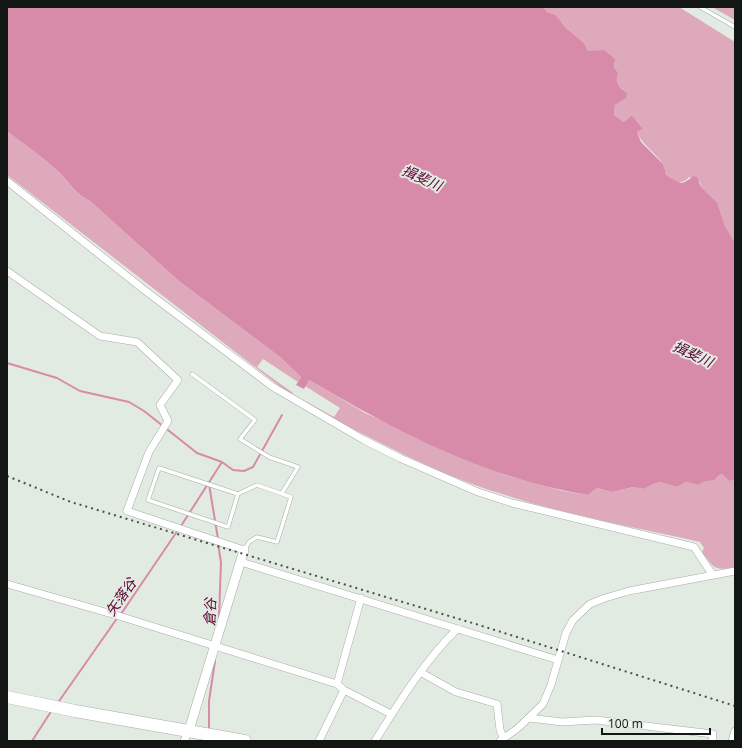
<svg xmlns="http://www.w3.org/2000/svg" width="742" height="748" viewBox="0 0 742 748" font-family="'Open Sans','Noto Sans JP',sans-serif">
<rect width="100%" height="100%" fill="#e2ebe2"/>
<!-- green -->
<path fill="#dfa9bc" d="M543,7H679L735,42V243L725,226L717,202L701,187L700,182L689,177C683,185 671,183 666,173C664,171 664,167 663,164C655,152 643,146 637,132L643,129L632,115L624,122L614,115L615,105L623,99V89L617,85C615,77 613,70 615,62L594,51H588L584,43L565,27L556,15L547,12Z
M713,7H735V20L712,7Z
M7,131C25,145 44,158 61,174C70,184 77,195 90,201L179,281L280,357L301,377L298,382L263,359L257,367L293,393L291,395L7,175Z
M309,380L365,413L505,475L563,491L588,495L597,488L612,492L633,487L644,489L653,484L662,482L677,487L686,482L698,485L703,482L715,480L718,476L722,474L729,481L735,480V567C715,571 714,569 702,552L704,548L700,542C634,527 567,515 502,494C433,473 370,437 306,405L307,402L334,417L340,408L305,386Z"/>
<!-- water -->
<path fill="#d88ba9" d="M7,7H543L547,12L556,15L565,27L584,43L588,51L604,50L615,59L614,68L618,73C614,85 620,86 627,94L626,98L615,105L614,115L624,122L632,115L643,129L637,132L641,142L663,164L666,174L670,178L681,183L685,182L694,176L697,177L701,187L717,202L725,226L735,243V480L729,481L722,474L718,476L715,480L703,482L698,485L686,482L677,487L661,482L653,484L644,489L633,487L612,492L597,488L588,495C487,479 396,431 309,380L304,389L296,385L301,377L280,357L179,281L90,201C77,195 70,184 61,174C44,158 25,145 7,131Z"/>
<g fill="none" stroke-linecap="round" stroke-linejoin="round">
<!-- stream -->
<path stroke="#d88ba9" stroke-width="2" d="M7,363L57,378L80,391L129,402L144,411L197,453L222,462L233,470L244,471L253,467L282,415
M209,484L218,539
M181,526L222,462
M218,543L221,563L219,617
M121,614L178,530
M57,704L118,617
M209,730V701L215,661
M32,741L52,710"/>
<defs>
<path id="service" d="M700,7L735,27
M192,374L255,420L240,439L269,457L298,467L282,493
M238,494L228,527L148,500L159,468L238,494L257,485L291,497L277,542L257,537L249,542L245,549"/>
<path id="minor" d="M7,181L143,289L273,387L364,440L400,458L478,492L512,503L694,547L712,574
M7,271L100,336L137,342L178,380L160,405L168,421L149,452L127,511L244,550
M241,562L558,660
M7,584L119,616L337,684L344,690L391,714
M420,672L456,692L497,704L500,730L503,737
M337,684L361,598
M529,718L562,722L596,720L713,734L712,741
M184,741L189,730
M319,741L344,690
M375,741C400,701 423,663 457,629
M500,741L518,728L543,704L551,685L566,633L573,620L590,604L605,598L629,591L735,571
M732,741L735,731"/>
<path id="tertiary" d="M189,730L244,550"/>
<path id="trunk" d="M7,697L75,711L245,741"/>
</defs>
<!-- service casing -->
<use href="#service" stroke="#a5aea5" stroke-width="4.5"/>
<!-- minor casing -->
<use href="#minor" stroke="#a5aea5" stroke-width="8"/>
<!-- tertiary casing -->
<use href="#tertiary" stroke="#a5aea5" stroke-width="10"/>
<!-- trunk casing -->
<use href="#trunk" stroke="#a5aea5" stroke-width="13"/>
<!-- service -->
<use href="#service" stroke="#fff" stroke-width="3.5"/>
<!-- minor -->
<use href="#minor" stroke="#fff" stroke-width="7"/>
<!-- tertiary -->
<use href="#tertiary" stroke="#fff" stroke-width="9"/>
<!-- trunk -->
<use href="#trunk" stroke="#fff" stroke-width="12"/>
<!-- rail -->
<path stroke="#494f49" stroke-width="2" stroke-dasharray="2 4" stroke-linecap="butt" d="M7,476L71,502L479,625L735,706"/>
</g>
<g text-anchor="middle" stroke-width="4" stroke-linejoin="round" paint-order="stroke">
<!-- water labels -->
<g font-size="14" font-style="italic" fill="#5d0033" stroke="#e2ebe2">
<text transform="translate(422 178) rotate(24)" y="5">揖斐川</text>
<text transform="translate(693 354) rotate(25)" y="5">揖斐川</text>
<text transform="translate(121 597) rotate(-55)" y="5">矢落谷</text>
<text transform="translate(210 612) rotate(-88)" y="5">倉谷</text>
</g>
</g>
<!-- border -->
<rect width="742" height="748" fill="none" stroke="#131713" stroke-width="16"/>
<!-- scale -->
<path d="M602 728v6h108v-6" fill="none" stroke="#131713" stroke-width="2"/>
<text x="608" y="728" font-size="12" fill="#131713" stroke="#e2ebe2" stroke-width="3" paint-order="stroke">100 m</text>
</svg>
